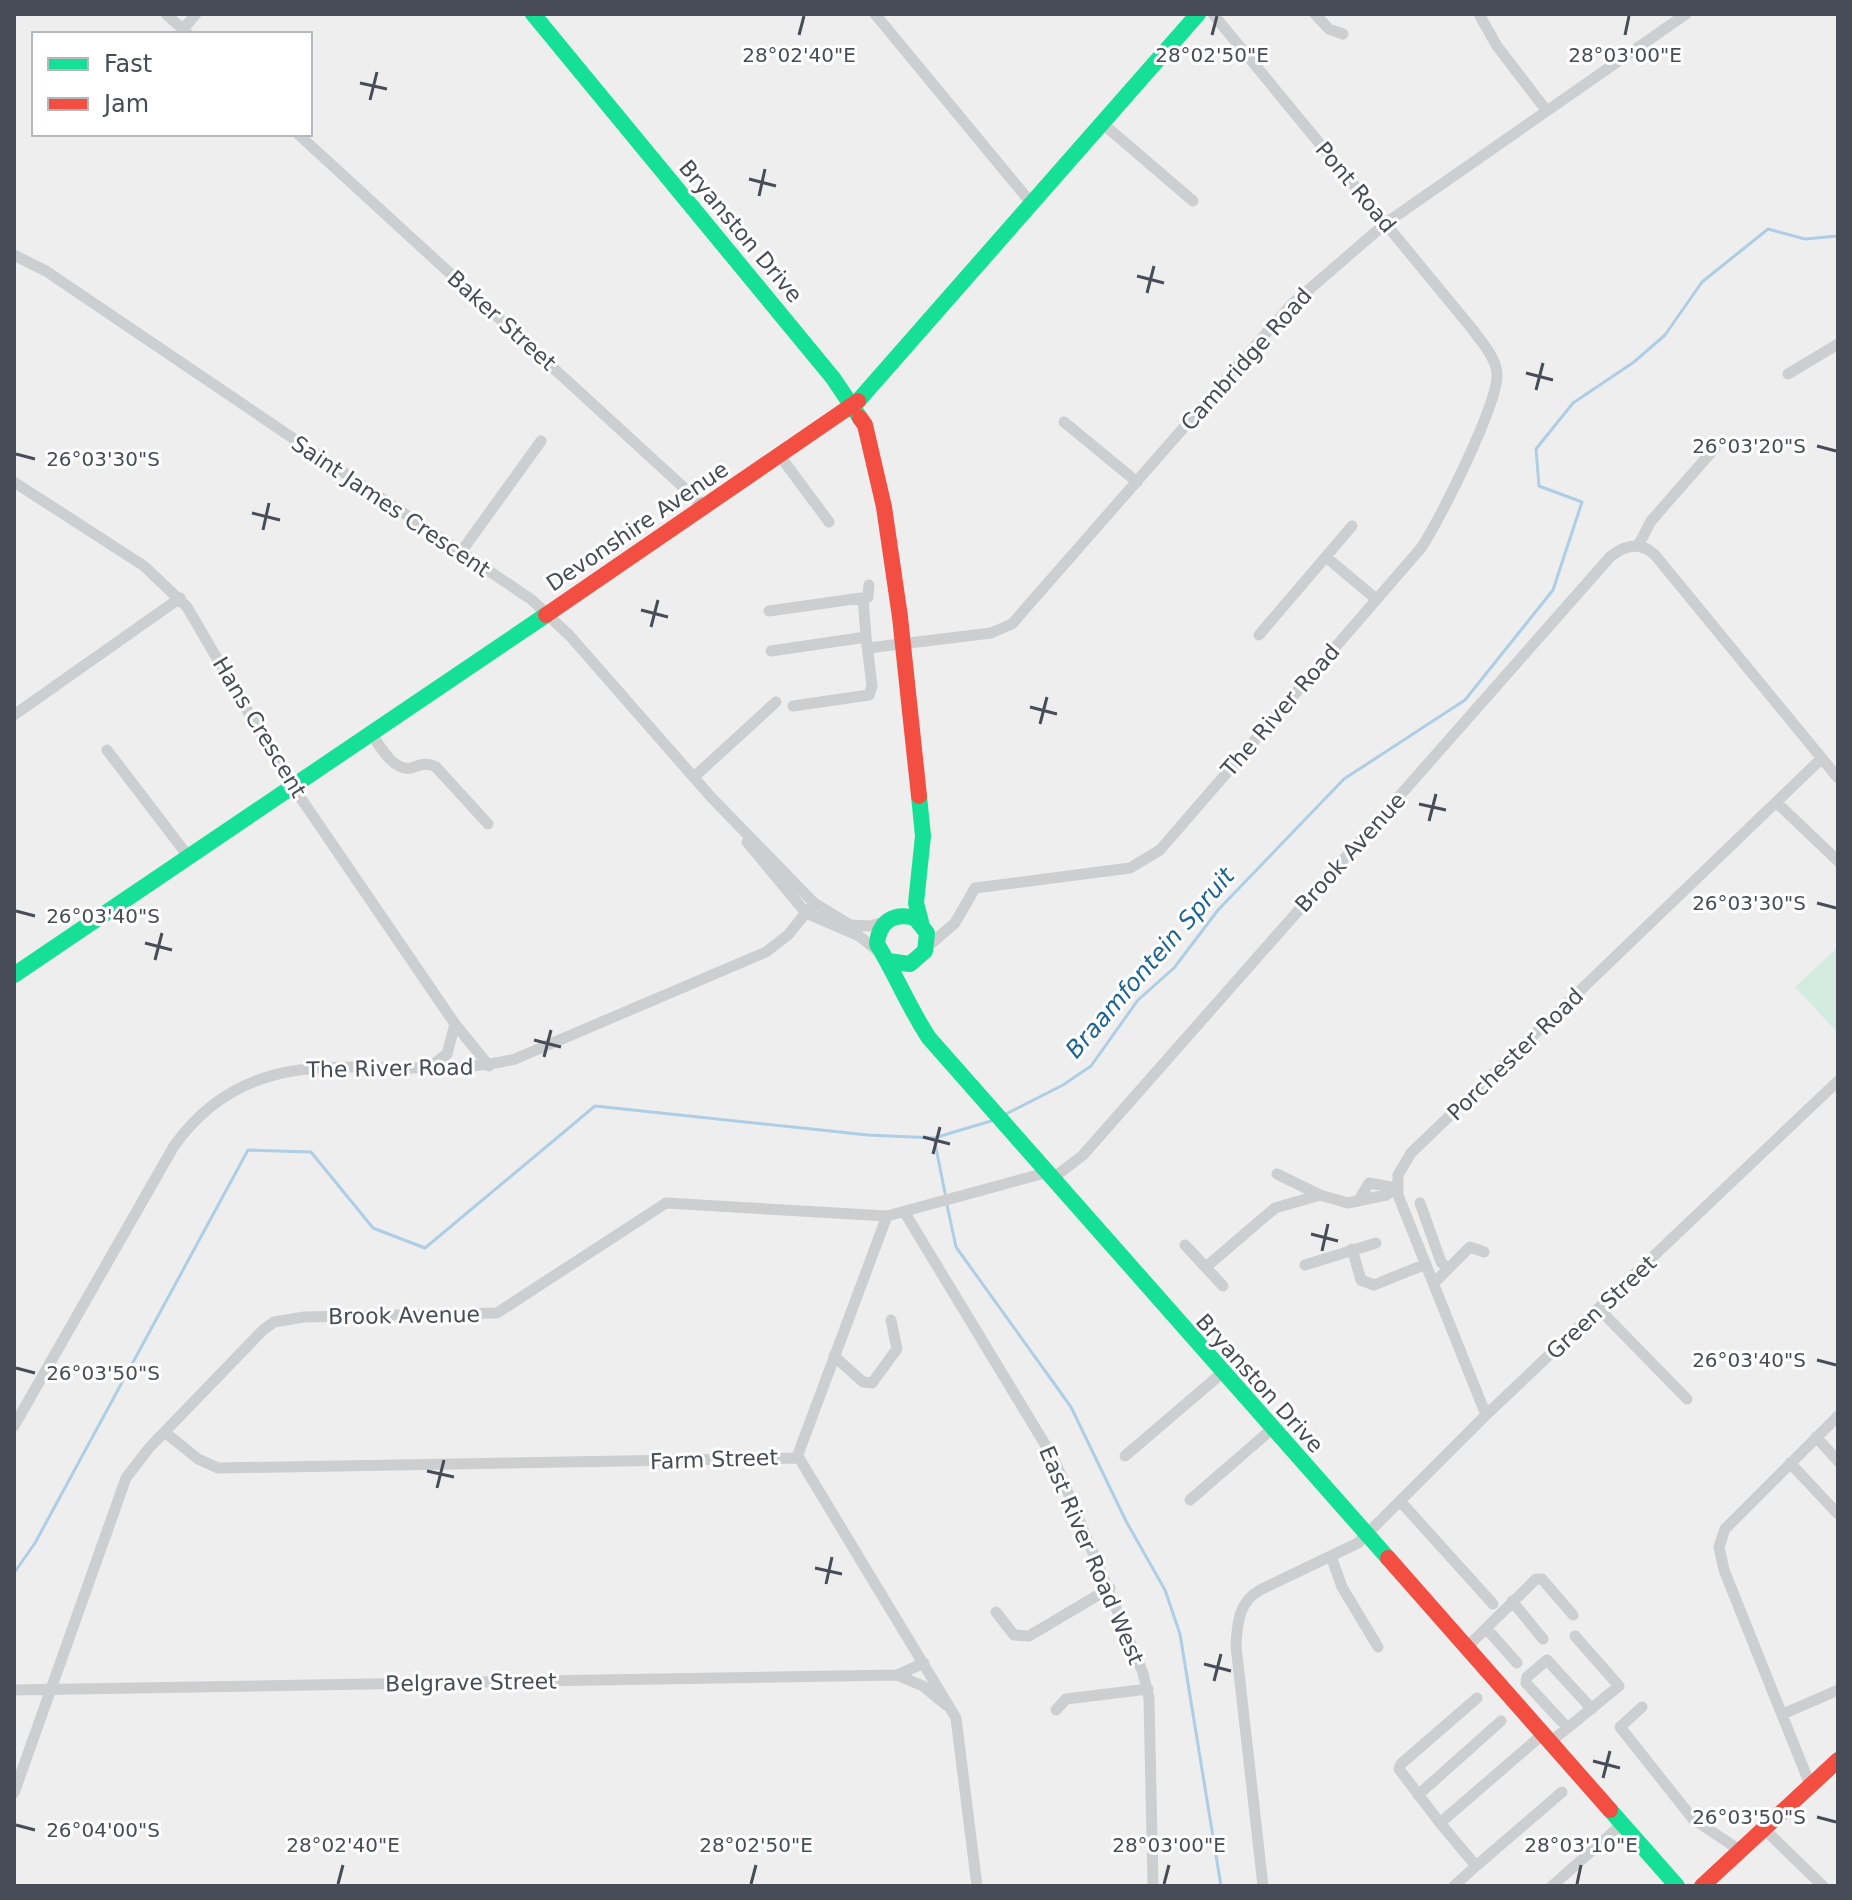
<svg xmlns="http://www.w3.org/2000/svg" width="1852" height="1900" viewBox="0 0 1852 1900" font-family="'DejaVu Sans',sans-serif">
<rect width="100%" height="100%" fill="#eee"/>
<!-- green -->
<path fill="#d4ebe1" d="M1838,947V1033L1795,987Z"/>
<g fill="none" stroke-linecap="round" stroke-linejoin="round">
<!-- stream -->
<path stroke="#adcee4" stroke-width="3" d="M1006,1114L1063,1085L1091,1066L1138,1000L1174,968L1218,910L1344,779L1465,700L1553,590L1582,502L1539,486L1536,449L1573,403L1634,362L1665,335L1702,282L1768,229L1805,239L1838,236
M934,1138L946,1198
M947,1205L956,1247L1071,1407L1126,1521L1165,1590L1180,1634L1221,1886
M14,1573L35,1543L248,1150L311,1152L373,1228L425,1248L595,1106L868,1135L934,1138L991,1121"/>
<!-- street -->
<path stroke="#ccced0" stroke-width="11" d="M166,14L188,34
M875,14L1032,204
M1315,14L1329,29L1343,34
M1480,16L1497,46L1546,110
M183,29L196,14
M1102,123L1193,201
M298,134L705,507
M14,255L46,271L532,600L570,636L711,797L814,903L850,925L869,926L884,922
M1788,374L1838,344
M1064,422L1137,482
M780,456L829,522
M14,482L144,566L187,607L285,775L455,1024L489,1066
M1638,546L1651,521L1715,448
M461,552L541,441
M1326,557L1376,599
M863,598L866,637
M769,611L868,597L869,585
M1259,635L1352,526
M868,648L991,633L1012,624L1291,305L1386,223L1686,14
M771,651L866,637L872,686L869,695L793,706
M14,715L180,598
M370,732C379,744 393,772 411,768C421,765 426,762 436,767L488,824
M107,750L188,856
M694,777L776,702
M1777,803L1838,861
M747,842L806,913L859,936L878,951
M927,947L955,923L975,888L1130,868L1160,850L1421,548C1439,522 1500,400 1497,373C1495,356 1482,343 1473,330L1213,14
M431,1066L447,1054L455,1024
M1277,1174L1320,1195
M1052,1179L1083,1155L1610,557C1625,545 1640,541 1655,555L1838,778
M1359,1200L1369,1183L1397,1188
M1420,1203L1441,1262L1448,1269
M905,1213L1054,1459L1143,1673L1149,1698L1153,1886
M1185,1245L1223,1286
M1352,1249L1361,1280L1374,1285L1426,1264
M1305,1265L1376,1243
M1206,1267L1275,1208L1320,1195L1348,1203L1386,1195L1397,1188
M1434,1283L1470,1247L1484,1252
M1599,1309L1687,1399
M834,1356L863,1382L872,1383L897,1349L891,1320
M1486,1415L1398,1195V1175L1411,1153L1822,758
M14,1426L174,1146C263,1021 394,1090 515,1059L766,952L788,935L814,903
M166,1433L198,1459L218,1468L799,1458L956,1718L977,1886
M1816,1437L1838,1461
M1125,1456L1222,1373
M797,1457L887,1216
M1790,1463L1838,1514
M1190,1500L1272,1429
M1400,1501L1493,1604
M1331,1556L1342,1587L1378,1647
M1512,1601L1543,1639
M996,1612L1014,1635L1029,1636L1110,1588
M1486,1628L1517,1663
M1466,1648L1536,1579H1542L1573,1615
M897,1675L923,1686L946,1705
M14,1690L897,1675L924,1663
M1642,1707L1620,1727L1693,1819L1741,1851
M1056,1710L1066,1699L1148,1689
M1783,1714L1838,1690
M1563,1723L1526,1683L1527,1677L1547,1660L1592,1709
M1542,1735L1440,1823L1476,1866L1562,1792
M1549,1743L1619,1686L1575,1636
M1811,1787L1724,1570L1719,1547L1725,1529L1838,1416
M14,1793L126,1478L149,1448L263,1330L274,1322L304,1317L497,1313L666,1203L887,1216L1045,1173
M1418,1795L1501,1721
M1440,1823L1399,1769L1401,1764L1477,1698
M1763,1828L1823,1886
M1263,1886L1236,1646C1237,1624 1239,1601 1260,1590L1358,1543L1486,1415L1838,1081
M1454,1886L1476,1866
M1552,1886L1621,1825"/>
<!-- fast -->
<path stroke="#16e098" stroke-width="16" d="M533,14L833,378L860,418
M858,401L1198,14
M919,796L923,836L916,903L921,922
M888,961L910,964L925,951L927,933L915,918C893,912 879,922 877,944C896,975 909,1008 929,1038L1388,1558
M14,975L546,615
M1610,1810L1677,1886"/>
<!-- jam -->
<path stroke="#f24e42" stroke-width="16" d="M860,418L865,425L884,507L900,617L919,796
M546,615L858,401
M1388,1558L1610,1810
M1702,1886L1838,1760"/>
</g>
<!-- ticks -->
<path fill="none" stroke="#474c57" stroke-width="3" d="M799,35L804,16M1212,35L1217,16M1625,35L1629,16M360,83L387,89M370,100L377,72M749,179L776,186M759,196L765,169M1137,276L1164,283M1147,293L1154,266M1526,373L1553,380M1536,390L1543,363M1817,446L1836,451M16,454L35,459M252,513L280,520M263,530L269,503M641,610L668,617M651,627L658,600M1030,707L1057,714M1040,724L1047,697M1419,804L1446,810M1429,821L1436,794M1817,903L1836,908M16,911L35,916M145,943L172,950M155,960L162,933M534,1040L561,1047M544,1057L551,1030M923,1137L950,1144M933,1154L940,1127M1311,1234L1338,1241M1322,1251L1328,1224M1817,1360L1836,1365M16,1368L35,1373M427,1471L454,1477M437,1488L444,1460M815,1568L842,1574M826,1584L832,1557M1204,1664L1231,1671M1214,1681L1221,1654M1593,1761L1620,1768M1603,1778L1610,1751M1817,1817L1836,1822M16,1825L35,1830M338,1884L343,1865M751,1884L756,1865M1164,1884L1169,1865M1577,1884L1581,1865"/>
<g text-anchor="middle" stroke-width="6" stroke-linejoin="round" paint-order="stroke">
<!-- street labels -->
<g font-size="22" fill="#474c57" stroke="#fff">
<text transform="translate(1356 187) rotate(50)" y="8">Pont Road</text>
<text transform="translate(741 231) rotate(50)" y="8">Bryanston Drive</text>
<text transform="translate(502 320) rotate(42)" y="8">Baker Street</text>
<text transform="translate(1246 359) rotate(-48)" y="8">Cambridge Road</text>
<text transform="translate(391 506) rotate(34)" y="8">Saint James Crescent</text>
<text transform="translate(637 526) rotate(-34)" y="8">Devonshire Avenue</text>
<text transform="translate(1280 710) rotate(-49)" y="8">The River Road</text>
<text transform="translate(260 727) rotate(59)" y="8">Hans Crescent</text>
<text transform="translate(1350 852) rotate(-48)" y="8">Brook Avenue</text>
<text transform="translate(1515 1054) rotate(-44)" y="8">Porchester Road</text>
<text transform="translate(390 1068) rotate(-1)" y="8">The River Road</text>
<text transform="translate(1601 1307) rotate(-43)" y="8">Green Street</text>
<text transform="translate(404 1315) rotate(-1)" y="8">Brook Avenue</text>
<text transform="translate(1260 1383) rotate(48)" y="8">Bryanston Drive</text>
<text transform="translate(714 1459) rotate(-2)" y="8">Farm Street</text>
<text transform="translate(1092 1555) rotate(67)" y="8">East River Road West</text>
<text transform="translate(471 1682) rotate(-1)" y="8">Belgrave Street</text>
</g>
<!-- water labels -->
<g font-size="24" font-style="italic" fill="#1c6495" stroke="#fff">
<text transform="translate(1150 963) rotate(-49)" y="8">Braamfontein Spruit</text>
</g>
</g>
<g font-size="20" text-anchor="middle" fill="#474c57" stroke="#fff" stroke-width="6" stroke-linejoin="round" paint-order="stroke">
<text x="799" y="62">28°02'40"E</text>
<text x="1212" y="62">28°02'50"E</text>
<text x="1625" y="62">28°03'00"E</text>
<text x="1749" y="453">26°03'20"S</text>
<text x="103" y="466">26°03'30"S</text>
<text x="1749" y="910">26°03'30"S</text>
<text x="103" y="923">26°03'40"S</text>
<text x="1749" y="1367">26°03'40"S</text>
<text x="103" y="1380">26°03'50"S</text>
<text x="1749" y="1824">26°03'50"S</text>
<text x="103" y="1837">26°04'00"S</text>
<text x="343" y="1852">28°02'40"E</text>
<text x="756" y="1852">28°02'50"E</text>
<text x="1169" y="1852">28°03'00"E</text>
<text x="1581" y="1852">28°03'10"E</text>
</g>
<!-- border -->
<rect width="1852" height="1900" fill="none" stroke="#474c57" stroke-width="32"/>
<!-- legend -->
<rect x="32" y="32" width="280" height="104" fill="#ffffff" stroke="#b5b7bc" stroke-width="2"/>
<rect x="48" y="58" width="40" height="12" fill="#16e098" stroke="#b5b7bc" stroke-width="2"/>
<text x="104" y="72" font-size="24" fill="#474c57">Fast</text>
<rect x="48" y="98" width="40" height="12" fill="#f24e42" stroke="#b5b7bc" stroke-width="2"/>
<text x="104" y="112" font-size="24" fill="#474c57">Jam</text>
</svg>
